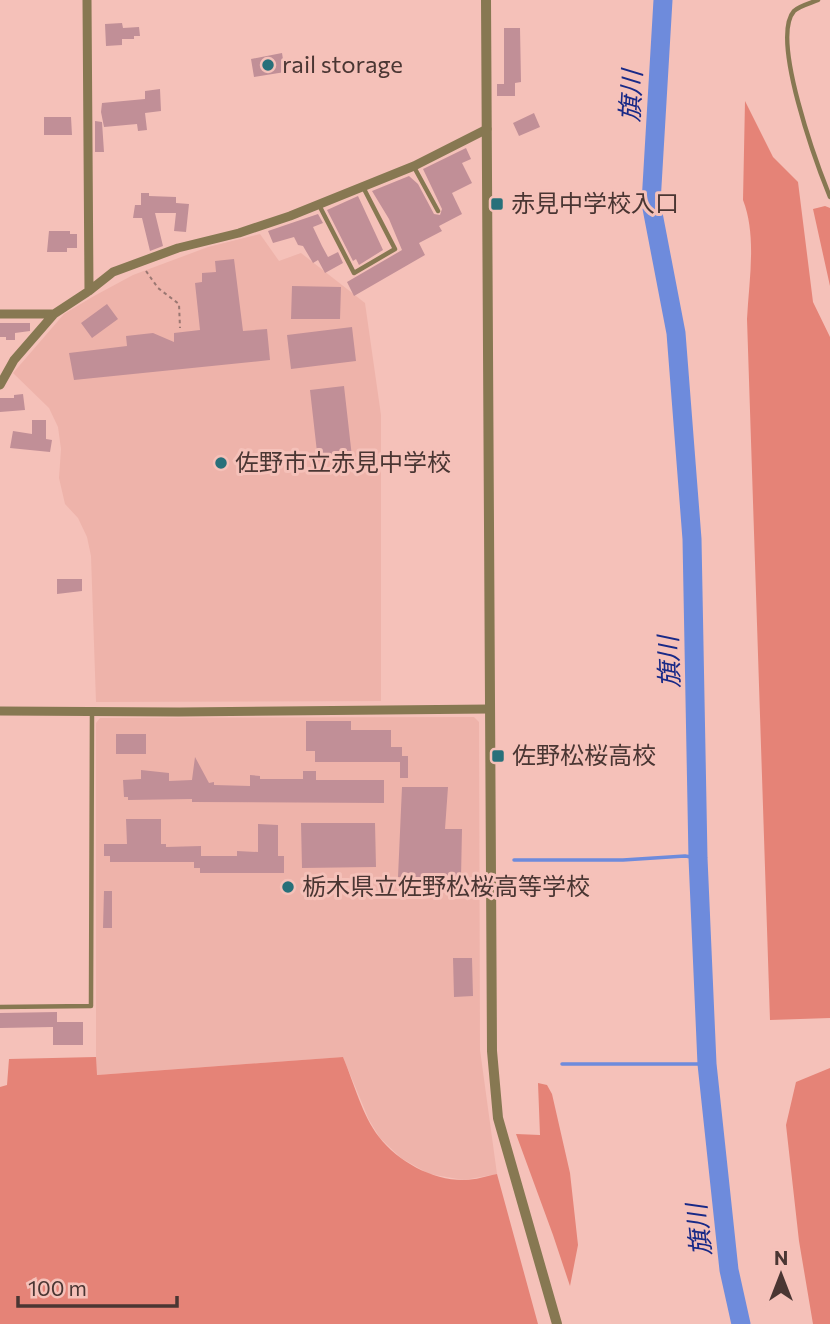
<svg xmlns="http://www.w3.org/2000/svg" width="830" height="1324" viewBox="0 0 830 1324" font-family="Commissioner,'Noto Sans JP',sans-serif">
<rect width="100%" height="100%" fill="#f5c1b9"/>
<!-- built -->
<path fill="#eeb3aa" d="M260,234L279,261L301,253L365,303L381,415V701L96,702L91,556L87,537L78,518L65,504L59,478L61,449L58,427L49,408L13,373L64,314L94,296L133,275L208,247Z
M474,717L479,722L480,1050L497,1174L464,1180L429,1174L401,1158L380,1138L369,1120L343,1057L96,1075V723L100,718Z"/>
<!-- green -->
<path fill="#e58377" d="M745,101L773,157L798,182L813,302L830,337V1018L770,1020L747,319C749,280 757,236 743,200Z
M825,206L830,208V286L813,209Z
M96,1057L97,1075L343,1057C354,1083 362,1115 379,1137C398,1162 434,1181 465,1180C475,1180 487,1176 497,1174L538,1324H0V1087L7,1085L9,1059Z
M830,1068V1324H813L799,1241L786,1125L796,1082Z
M538,1083L547,1085L552,1094L570,1173L578,1245L570,1286L553,1235L516,1134L540,1135Z"/>
<g fill="none" stroke-linecap="round" stroke-linejoin="round">
<!-- stream -->
<path stroke="#6e8bdc" stroke-width="3.5" d="M514,860H623L685,856L698,858
M562,1064H707"/>
<!-- river -->
<path stroke="#6e8bdc" stroke-width="19" d="M663,0L651,203L676,333L692,539L698,858L707,1064L729,1270L741,1324"/>
</g>
<!-- building -->
<path fill="#c18f97" d="M122,23L123,28L139,27L140,36H134V39H122V45L106,46L105,24Z
M504,28H520L521,82L515,83V96H497V84H504Z
M282,53L285,72L254,77L251,59Z
M160,89L161,111L145,113L147,130L138,131L137,124L104,127L101,112L102,103L145,99V91Z
M534,113L540,127L519,136L513,123Z
M44,117H71L72,135H44Z
M95,121L102,122L104,152H95Z
M466,148L471,159L462,163L472,183L452,193L462,214L439,226L442,231L419,243L425,255L354,296L347,282L402,250L389,219L372,191L409,176L418,184L434,214L440,215L442,209L423,169Z
M141,193H149V196L176,197V203L189,204L186,232L174,231L176,213H155L163,246L150,251L142,218H133L135,205H141Z
M358,196L383,250L359,265L356,259L353,261L327,210Z
M318,214L323,223L313,227L322,246L328,257L338,252L343,263L325,273L318,260L313,263L303,246L298,245L294,237L273,243L268,231Z
M49,231H70V234H77V248H67V252H47Z
M234,259L243,331L267,329L270,360L74,380L69,353L127,346L126,336L153,333L174,342V333L200,330L195,283L202,282V273L216,272L215,261Z
M292,286L341,287L340,319H291Z
M107,304L118,319L92,338L81,323Z
M0,323H30V331L15,333V340H6V337H0Z
M352,327L356,361L291,369L287,335Z
M344,386L352,457L318,461L310,390Z
M23,394L25,410L0,412V398H14V395Z
M32,420H46V439L52,440L50,452L10,448L13,431L32,434Z
M57,579H82V591L57,594Z
M306,721H351V730H391V747H402V756H408V778H400V762H315V751H306Z
M116,734H146V754H116Z
M195,757L209,783L214,782V785L250,786V775L260,776V779H303V771H316V780H384V803L192,802V799L128,800V797H124L123,780L141,779V770L169,773V781L192,780Z
M402,787H448L445,829H462L461,878L398,877Z
M126,819H161V844H166V847L201,846V856H237V851L258,852V824L278,825V856H284V873H200V868H194V862H110V856H104V844H127Z
M301,823H375L376,867L302,868Z
M104,891H112V928H103Z
M453,958H472L473,996L454,997Z
M57,1012V1022H83V1045H53V1027L0,1028V1013Z"/>
<g fill="none" stroke-linecap="round" stroke-linejoin="round">
<!-- path -->
<path stroke="#9a7772" stroke-width="2" stroke-dasharray="3.5 3.5" stroke-linecap="butt" d="M146,271L158,288L179,304L180,328"/>
<!-- service -->
<path stroke="#877852" stroke-width="4.5" d="M818,0C811,3 799,6 794,11C770,38 817,165 830,197
M414,167L438,211
M319,205L354,273L395,249L363,187
M0,1007L91,1006L92,713"/>
<!-- minor -->
<path stroke="#877852" stroke-width="9" d="M87,0L89,291
M0,314H54
M0,385L14,360L54,314L89,291L113,272L178,248L239,233L290,216L414,166L487,129
M0,711L179,712L490,709"/>
<!-- tertiary -->
<path stroke="#877852" stroke-width="10" d="M486,0L492,1051L498,1118L557,1324"/>
</g>
<!-- markers -->
<g fill="#28707a" stroke="#f5c1b9" stroke-width="2.5">
<circle cx="268" cy="65" r="7"/>
<rect x="490" y="197" width="14" height="14" rx="3.5"/>
<circle cx="221" cy="463" r="7"/>
<rect x="491" y="749" width="14" height="14" rx="3.5"/>
<circle cx="288" cy="887" r="7"/>
</g>
<g text-anchor="middle" stroke-width="6" stroke-linejoin="round" paint-order="stroke">
<!-- poi labels -->
<g font-size="24" fill="#4a3633" stroke="#f5c1b9" text-anchor="start">
<text x="282" y="73">rail storage</text>
<text x="511" y="212">赤見中学校入口</text>
<text x="235" y="471">佐野市立赤見中学校</text>
<text x="512" y="764">佐野松桜高校</text>
<text x="302" y="895">栃木県立佐野松桜高等学校</text>
</g>
<!-- water labels -->
<g font-size="26" font-style="italic" fill="#182987" stroke="#f5c1b9">
<text transform="translate(631 96) rotate(-87)" y="9">旗川</text>
<text transform="translate(669 662) rotate(-92)" y="9">旗川</text>
<text transform="translate(699 1230) rotate(-96)" y="9">旗川</text>
</g>
</g>
<!-- north arrow -->
<g transform="translate(781 1275)" stroke="#f5c1b9" stroke-width="5" paint-order="stroke">
<path d="M0-5L12 26L0 18L-12 26Z" fill="#4a3633"/>
<text y="-10" font-size="19" font-weight="bold" text-anchor="middle" fill="#4a3633">N</text>
</g>
<!-- scale -->
<path d="M18 1296v10h159v-10" fill="none" stroke="#4a3633" stroke-width="3.5"/>
<text x="28" y="1296" font-size="21" fill="#4a3633" stroke="#f5c1b9" stroke-width="5" paint-order="stroke">100 m</text>
</svg>
